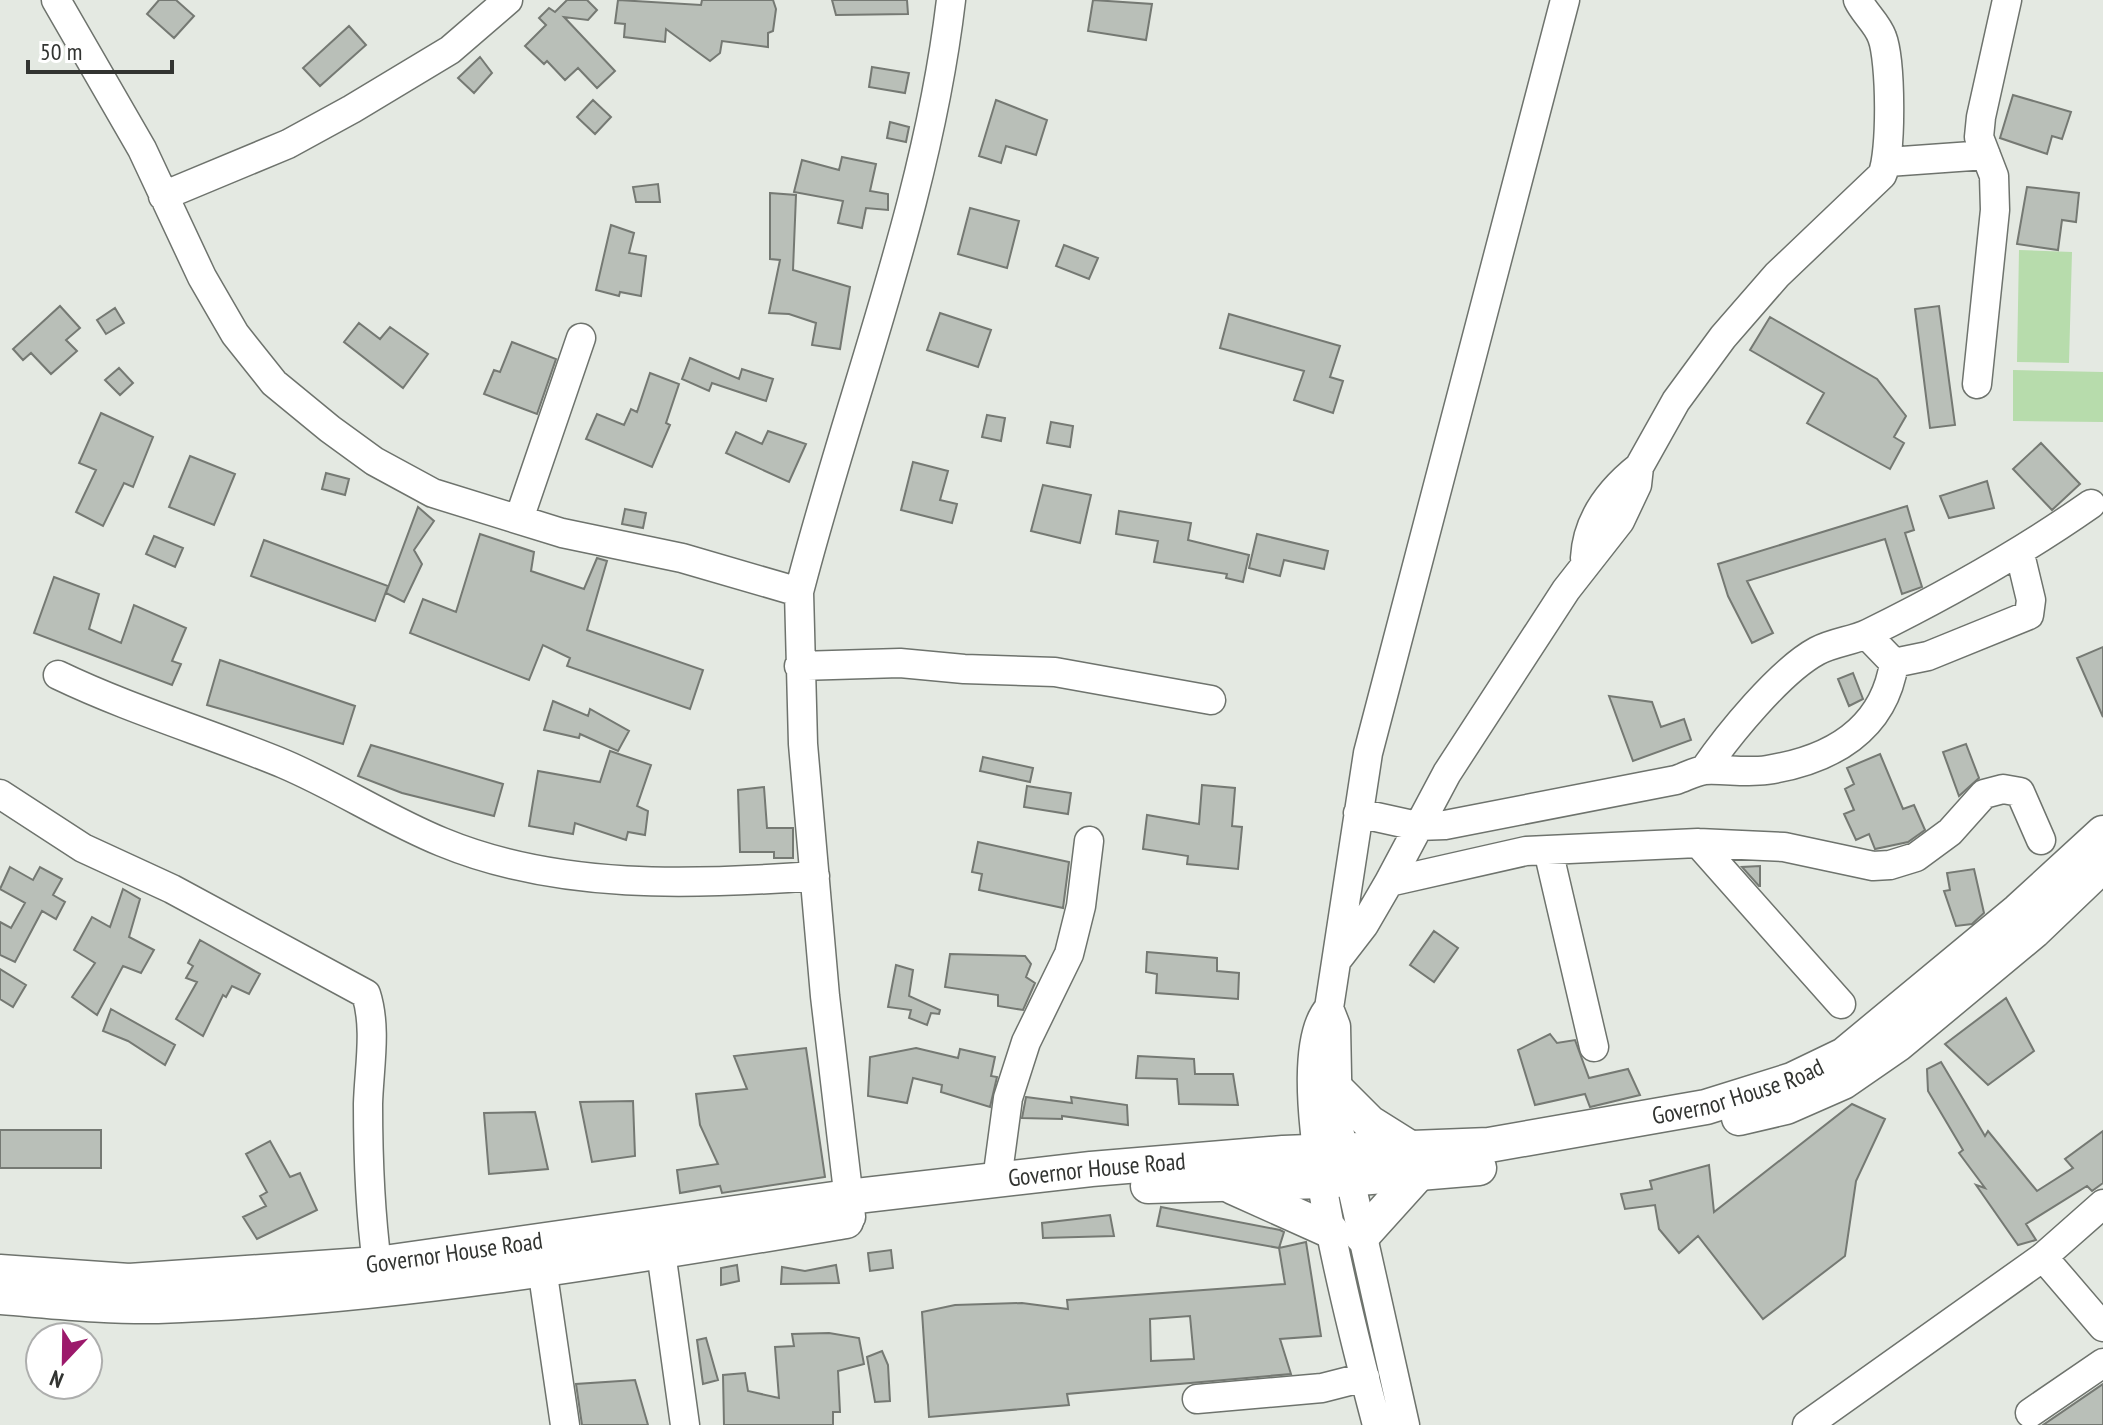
<svg xmlns="http://www.w3.org/2000/svg" width="2103" height="1425" viewBox="0 0 2103 1425" font-family="'PT Sans Narrow',sans-serif">
<rect width="100%" height="100%" fill="#e4e9e2"/>
<!-- green -->
<path fill="#b7dcac" d="M2019,250L2072,252L2069,363L2017,362Z
M2013,370L2103,372V422L2013,421Z"/>
<!-- building -->
<path fill="#b9bfb8" stroke="#757973" stroke-width="2" fill-rule="evenodd" d="M159,0H176L194,16L174,38L147,14Z
M567,0H587L597,10L588,20L564,17L615,71L597,88L578,68L565,80L547,61L544,64L525,46L546,25L539,18L549,8L555,12Z
M618,0L701,5L702,0H773L776,9L773,31L768,33V47L722,41L720,53L710,61L666,29L665,42L624,37L625,24L615,23Z
M832,0H907L908,14L836,15Z
M1093,0L1152,4L1146,40L1088,31Z
M349,26L366,45L320,86L303,68Z
M480,57L492,73L474,93L458,78Z
M872,67L909,73L905,93L869,87Z
M2013,95L2071,112L2062,139L2052,136L2047,154L2000,138Z
M593,100L611,117L595,134L577,117Z
M996,100L1047,120L1036,155L1006,146L1001,163L979,156Z
M890,122L909,127L906,142L887,138Z
M842,157L876,164L870,191L888,194V210L866,208L862,228L838,223L843,201L794,192L802,160L839,170Z
M658,184L660,202H636L633,187Z
M2027,187L2079,193L2076,222L2062,220L2058,250L2017,244Z
M770,193L796,195L793,270L850,287L840,349L812,345L816,323L789,314L769,313L780,260L770,259Z
M970,208L1019,221L1007,268L958,254Z
M611,225L634,233L629,253L646,256L641,296L620,292L619,296L596,290Z
M1064,245L1098,258L1089,279L1056,266Z
M60,306L80,328L66,340L77,351L51,374L31,353L23,360L13,349Z
M1939,306L1955,425L1930,428L1915,309Z
M115,308L124,323L106,334L97,320Z
M940,313L991,330L978,367L927,350Z
M1229,314L1340,346L1330,377L1343,381L1333,413L1294,400L1304,371L1220,348Z
M1770,317L1877,379L1906,416L1894,437L1904,443L1890,469L1807,423L1824,393L1750,350Z
M359,323L380,339L390,327L428,354L403,388L344,342Z
M512,342L556,359L537,414L484,394L494,370L500,372Z
M690,358L739,379L742,369L773,379L766,401L712,383L709,391L682,379Z
M119,368L133,383L120,395L105,380Z
M650,373L679,384L666,423L670,425L652,467L586,439L597,414L624,425L631,409L637,412Z
M101,413L153,437L133,487L124,483L103,526L76,512L96,470L79,463Z
M987,415L1005,418L1001,441L982,437Z
M1051,422L1073,426L1070,447L1047,443Z
M768,431L806,444L789,482L726,453L736,432L762,444Z
M2041,443L2080,484L2052,510L2013,469Z
M190,456L235,474L214,525L169,507Z
M913,462L948,471L940,500L957,504L952,523L901,510Z
M326,473L349,479L345,495L322,489Z
M1987,481L1994,508L1949,518L1940,496Z
M1043,485L1091,495L1080,543L1031,531Z
M1907,506L1914,530L1905,533L1922,587L1902,594L1885,539L1747,581L1773,633L1752,643L1728,596L1718,564Z
M418,507L434,521L414,550L422,564L404,602L386,593Z
M625,509L646,513L643,528L622,524Z
M1119,511L1191,523L1188,540L1249,555L1243,582L1226,578L1227,574L1154,562L1158,541L1116,534Z
M480,534L534,552L531,571L584,589L597,558L607,561L587,630L703,670L690,709L567,666L570,658L543,645L529,680L410,633L423,599L456,612Z
M1257,534L1328,551L1324,569L1284,560L1280,576L1249,568Z
M154,536L183,548L175,567L146,554Z
M264,540L388,586L375,621L251,576Z
M54,577L99,594L89,629L121,643L134,605L186,628L172,661L181,664L172,685L34,633Z
M2103,647V717L2077,658Z
M220,660L355,706L343,744L207,705Z
M1853,673L1863,699L1849,706L1838,679Z
M1609,696L1652,702L1661,727L1684,719L1691,740L1633,761Z
M553,701L588,716L590,709L629,731L618,751L580,734L579,738L544,730Z
M1966,744L1979,778L1959,796L1943,752Z
M371,745L503,784L494,816L402,793L358,776Z
M610,751L651,765L637,806L648,811L645,835L628,832L626,840L575,823L573,834L529,826L538,771L600,782Z
M1880,754L1903,809L1914,805L1925,830L1908,842L1875,849L1869,834L1856,840L1844,814L1854,810L1845,789L1854,784L1847,768Z
M983,757L1033,768L1030,782L980,771Z
M1202,785L1235,788L1232,826L1242,827L1238,869L1187,864L1188,856L1143,849L1147,815L1199,824Z
M1027,786L1071,793L1068,814L1024,807Z
M764,787L767,828H793V858H774V852H740L738,790Z
M978,842L1069,862L1063,908L979,890L982,874L972,872Z
M1760,866V886H1759L1742,867Z
M10,867L33,880L40,867L62,879L53,895L65,902L56,919L42,911L15,962L0,955V922L11,928L25,903L0,889Z
M1974,869L1984,913L1972,924L1956,926L1944,891L1950,890L1947,873Z
M123,889L140,899L129,937L154,950L141,973L123,966L97,1015L72,997L95,963L74,950L92,917L110,927Z
M1434,931L1458,948L1434,982L1410,965Z
M200,940L260,974L249,994L232,986L226,997L223,995L203,1036L176,1019L197,982L186,978L193,966L188,963Z
M1147,952L1217,958V971L1239,973L1238,999L1156,993L1157,974L1146,972Z
M950,954L1025,956L1031,964L1026,977L1035,983L1023,1010L998,1006V995L945,987Z
M896,965L913,970L909,996L940,1010L939,1014L931,1013L927,1025L909,1018L911,1010L888,1007Z
M0,969L26,985L13,1007L0,999Z
M2006,998L2034,1051L1988,1085L1945,1044Z
M111,1009L175,1045L165,1065L128,1041L103,1031Z
M1550,1034L1557,1043L1575,1040L1589,1078L1628,1069L1640,1095L1590,1107L1585,1094L1535,1105L1518,1050Z
M806,1048L825,1177L722,1193L720,1186L680,1193L677,1170L718,1164L700,1125L696,1094L747,1089L734,1056Z
M916,1048L958,1058L960,1049L995,1057L991,1076L997,1077L990,1107L941,1092L942,1085L913,1078L907,1103L868,1096L870,1057Z
M1138,1056L1194,1059L1195,1074H1233L1238,1105L1179,1104L1177,1079L1136,1078Z
M1941,1062L1985,1136L1988,1131L2037,1191L2073,1168L2065,1159L2103,1131V1183L2092,1191L2087,1186L2026,1224L2036,1240L2018,1245L1976,1185L1985,1188L1959,1153L1963,1150L1928,1091L1927,1069Z
M1026,1097L1072,1103L1071,1097L1127,1105L1128,1125L1062,1116V1119L1022,1118Z
M633,1101L635,1156L592,1162L580,1102Z
M1852,1104L1885,1119L1856,1181L1845,1256L1763,1319L1698,1236L1679,1253L1659,1229L1655,1205L1625,1209L1621,1194L1652,1189L1650,1181L1709,1165L1714,1212Z
M535,1112L548,1169L489,1174L484,1113Z
M0,1130H101V1168H0Z
M270,1141L290,1177L300,1173L317,1210L257,1239L243,1217L266,1206L260,1196L267,1192L246,1154Z
M1161,1207L1280,1230L1284,1232L1279,1248L1157,1226Z
M1110,1215L1114,1236L1043,1238L1042,1223Z
M1306,1242L1321,1336L1280,1339L1291,1374L1067,1394L1069,1405L929,1417L922,1312L955,1305L1022,1303L1068,1309L1067,1300L1285,1284L1279,1248ZM1190,1316L1194,1359L1151,1361L1150,1319Z
M891,1250L893,1268L870,1271L868,1253Z
M737,1265L739,1281L721,1285V1268Z
M836,1265L839,1283L781,1284L782,1267L805,1271Z
M829,1333L859,1338L864,1364L838,1371L840,1412H833V1425H724L723,1375L745,1373L748,1391L779,1398L775,1347L794,1346L792,1334Z
M706,1338L718,1380L703,1384L697,1340Z
M882,1351L888,1365L890,1401L875,1402L867,1357Z
M635,1380L648,1425H582L576,1384Z
M2103,1384V1425H2043Z"/>
<g fill="none" stroke-linecap="round" stroke-linejoin="round">
<defs>
<path id="minor" d="M56,0L142,149L202,277L235,334L274,383L330,429L374,461L433,493L562,533L682,558L799,592L803,744L825,996L851,1217
M1888,162L1986,155
M163,196L288,144L352,109L450,50L508,0
M1977,384L1995,210L1994,176L1979,137L1981,117L2007,0
M519,519L581,338
M1585,558C1587,520 1610,490 1639,467
M799,592C850,394 927,204 951,0
M1894,663L1928,656L2029,615L2031,600L2020,554
M799,666L900,663L964,669L1055,672L1211,700
M58,675C131,710 209,733 284,764C338,787 388,820 442,842C558,890 693,885 815,876
M1704,770C1728,735 1780,671 1817,651C1834,642 1853,641 1869,633C1946,595 2021,553 2091,504
M0,794L83,848L172,889L366,994C377,1028 369,1068 368,1104C368,1158 370,1211 377,1264
M1358,813L1417,826L1445,825L1676,780C1685,777 1696,771 1705,770C1726,769 1746,773 1767,770C1831,760 1884,730 1894,663L1867,635
M1698,843L1841,1004
M1548,850L1594,1047
M1389,882L1447,773L1566,590L1620,521L1637,485L1639,467L1676,401L1723,337L1777,275L1882,175C1892,154 1891,60 1882,37C1877,23 1864,13 1858,0
M1337,960L1364,925L1389,882L1526,851L1698,843L1784,847L1873,866L1890,865L1916,857L1950,832L1984,794L2003,789L2020,792L2041,840
M1329,1008L1336,1026L1338,1125L1405,1425
M997,1180L1008,1098L1026,1042L1069,954L1081,906L1089,841
M661,1252L685,1425
M2043,1257L2103,1327
M542,1268L565,1425
M1197,1399L1322,1388L1365,1377
M2030,1413L2103,1363
M1377,1425C1358,1351 1277,1063 1329,1008L1368,753L1565,0
M1807,1425L2043,1257L2103,1204"/>
<g id="major">
<path d="M1337,1090L1370,1123L1413,1150"/>
<path d="M1739,1118L1786,1107L1843,1082L1898,1044L2034,931L2103,865"/>
<path d="M1148,1186L1323,1181L1479,1168"/>
<path d="M1233,1187L1331,1231"/>
<path d="M1362,1236L1418,1174"/>
<path id="s1" d="M0,1272L129,1281L377,1264L848,1197L1091,1169L1283,1153L1489,1145L1706,1107L1792,1080L1844,1055L2018,911L2103,833"/>
<path d="M0,1297C52,1301 106,1307 158,1306C389,1298 618,1259 846,1221"/>
</g>
</defs>
<!-- minor casing -->
<use href="#minor" stroke="#6e736d" stroke-width="31"/>
<!-- major casing -->
<use href="#major" stroke="#6e736d" stroke-width="37"/>
<!-- minor -->
<use href="#minor" stroke="#fff" stroke-width="28"/>
<!-- major -->
<use href="#major" stroke="#fff" stroke-width="34"/>
</g>
<g text-anchor="middle" stroke-width="8" stroke-linejoin="round" paint-order="stroke">
<!-- street labels -->
<g font-size="24" fill="#323431" stroke="#fff">
<text dy="8" stroke="none"><textPath href="#s1" startOffset="1752">Governor House Road</textPath></text>
<text dy="8" stroke="none"><textPath href="#s1" startOffset="1104">Governor House Road</textPath></text>
<text dy="8" stroke="none"><textPath href="#s1" startOffset="456">Governor House Road</textPath></text>
</g>
</g>
<!-- north arrow -->
<g transform="translate(64 1361) rotate(202)"><circle r="38" fill="#ffffff" stroke="#adaead" stroke-width="2"/>
<path d="M0-6L14 30L0 20L-14 30Z" fill="#9c196b"/>
<text y="-12" font-size="22" font-weight="bold" text-anchor="middle" fill="#323431">N</text>
</g>
<!-- scale -->
<path d="M28 60v12h144v-12" fill="none" stroke="#323431" stroke-width="4"/>
<text x="40" y="60" font-size="24" fill="#323431" stroke="#ffffff" stroke-width="6" paint-order="stroke">50 m</text>
</svg>
